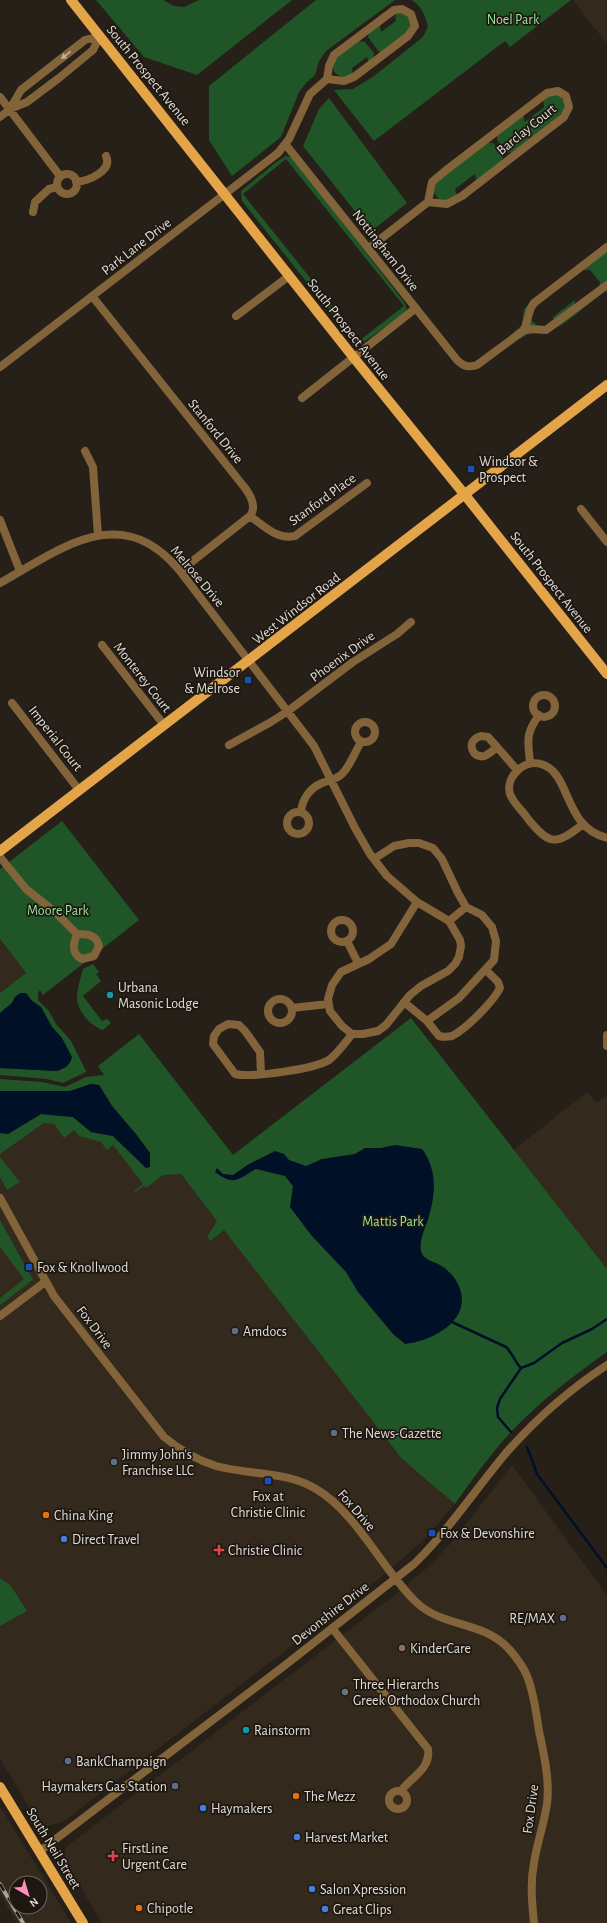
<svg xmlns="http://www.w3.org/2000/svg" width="607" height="1923" viewBox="0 0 607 1923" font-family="'Alegreya Sans',sans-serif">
<rect width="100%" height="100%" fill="#262019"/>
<!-- built -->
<path fill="#33291d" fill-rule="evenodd" d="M573,0H607V44Z
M0,939L26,973L0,993Z
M587,1092L596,1103L607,1095V1269L514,1150Z
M46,1118L112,1141L168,1171L181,1174L402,1459L455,1504L423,1541L381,1577L63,1822L46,1826L37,1820L0,1759V1143Z
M512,1465L607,1595V1923H102L67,1865L65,1854L66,1847L396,1594L430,1565L452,1542Z
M0,1806L71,1923H17L0,1894ZM16,1883H40V1907H16Z"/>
<!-- green -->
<path fill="#205527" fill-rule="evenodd" d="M96,0H163L174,6L184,7L199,0H292L197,75L144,57Z
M316,0H395L326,51L319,61L315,75L306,83L299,92L281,137L232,176L209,140V86Z
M412,0H571L510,47L505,41L374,141L334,90L353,89L374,76L423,37L428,26C425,15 421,6 412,0Z
M401,12L408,15L413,27L384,52H379L368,37L369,32L380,24L381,32L396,21L395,13Z
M358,41L365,42L374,53L373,60L369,63L367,57L352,68L353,76L349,78C337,77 329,72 335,59Z
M554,94L563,98L566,110L514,153L506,152L497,140V133L523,114L525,122L544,107L543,99Z
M329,98L407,203L374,229H369L303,146L319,109Z
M485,143H493L503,155L502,163L477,182L475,174L455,189L457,197L450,201L439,199L434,193L435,183Z
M286,156L293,158L404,302L407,309L404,314L361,344L357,343L353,340L242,201L241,191L275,163ZM286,159L404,306L360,340L243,194Z
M607,243V289C591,301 575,317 558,327C544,335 533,329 520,339L514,332L522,325L524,309L533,300ZM582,270H590L600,282L599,289L575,307V300L553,317L554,324L540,328L530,319L533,308Z
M62,821L139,920L43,995L40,990L38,993V1000L49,1011L56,1024L71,1041L86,1071V1072L63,1083L47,1079L0,1075V1068L57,1071L62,1038L52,1027L41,1007L32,1001L26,994L15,997L12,1003L0,1013V993L26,973L0,939V869Z
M93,964L99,972L96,974L101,981L83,996L102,1021L107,1019L111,1023L103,1030C89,1025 76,1010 77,994C78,986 81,977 83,969Z
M411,1018L607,1269V1352C573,1376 539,1402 511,1432C490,1455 472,1480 455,1504L402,1459L224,1230L210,1241L207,1237L217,1221L181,1174L163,1175L146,1188L144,1186L135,1192L134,1191L143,1184L113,1145L107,1150L101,1142L79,1136L74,1130L64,1138L54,1124L44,1123L0,1154V1133L8,1134L41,1114L73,1117L91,1132L113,1136L146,1168L143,1144L112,1106L99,1085L91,1084L70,1091H0V1079L42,1082L65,1087L86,1077L104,1075L98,1066L139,1034L233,1155Z
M0,1157L20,1182L7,1190L0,1177Z
M0,1220L33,1280L0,1305V1298L24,1279L0,1247Z
M0,1578L11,1586L27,1611L0,1626Z"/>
<!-- water -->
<path fill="#001027" d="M20,993H26L32,1001L41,1007L52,1027L62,1038L72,1057C70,1066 65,1068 57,1071L0,1068V1013L12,1003L15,997Z
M91,1084L99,1085L112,1106L136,1134L150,1153V1167L146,1168L113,1136L91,1132L73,1117L41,1114L8,1134L0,1133V1091H70Z
M395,1145L422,1149C437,1169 436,1193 429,1216C426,1227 419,1239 421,1251C423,1260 433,1261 440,1265C447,1269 455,1277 458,1284C475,1319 433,1341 405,1344L393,1334L358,1292L346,1272L311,1235L290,1207L293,1186L285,1176L256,1169C237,1180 234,1186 215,1172L217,1168L223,1174L233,1175L249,1164L275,1151L284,1154L289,1160L306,1166L322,1159L355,1154L365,1148H381Z"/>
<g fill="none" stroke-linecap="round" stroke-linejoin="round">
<!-- stream -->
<path stroke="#001027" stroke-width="2.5" d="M452,1322L506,1347C513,1354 515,1362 521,1368
M511,1432L498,1417L497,1408L500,1399L521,1368L534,1363L562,1343L592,1329L607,1319
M527,1447L537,1474L607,1568"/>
<!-- minor -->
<path stroke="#82633a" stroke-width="8" d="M0,97L60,176
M10,109L21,90L85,40L100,36
M0,117L10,109L27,102L59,78L93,50L100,36
M286,145L457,360C463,366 468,368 477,365L523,331C529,322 527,311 534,303L607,247
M57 184a10 10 0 1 1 20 0a10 10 0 1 1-20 0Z
M76,182C88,181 113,171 106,156
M33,212L35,202L49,189L57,187
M369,248L428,202L447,204L462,196L564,117L569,107L566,96L558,91L547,93L445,171L432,182L428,202
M92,296L245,488C251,496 257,507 250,516L180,571
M236,316L289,276
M523,331L530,329L546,330L607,285
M0,367L278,153L289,139L310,94L327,79L329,66L334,55L394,10L402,9L411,14L415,26L408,36L354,77L344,81L327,79
M302,398L416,308
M85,451L93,467L98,535
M581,509L607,542
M250,516C264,526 277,540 295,536L367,483
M0,520L20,571
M0,583C62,548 122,500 180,571L314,746L355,828L370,854L387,876L417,902L449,921L460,940L461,946L459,957L455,964L448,971L421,986L410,995L386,1025L378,1031L363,1034H352L342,1026L330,1011L328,999L332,985L341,972L369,959L391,944L417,902
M102,645L164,725
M533 706a11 11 0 1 1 22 0a11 11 0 1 1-22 0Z
M12,703L79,790
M355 732a10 10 0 1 1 20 0a10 10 0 1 1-20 0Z
M481,736L488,737L497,747C490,753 483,761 474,753C469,745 472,739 481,736Z
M229,745L271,722L288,711L353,662L397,634L411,622
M497,747L517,770
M530,763C528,740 525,735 539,715
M301,812C302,799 310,788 322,783C329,780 336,780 342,774C350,766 355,752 361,742
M287 823a11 11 0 1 1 22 0a11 11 0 1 1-22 0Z
M582,825C556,845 550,846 528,819C523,811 513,803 510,794C505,777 524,759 541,764C572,773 562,826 607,838
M0,857L26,889L55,912L77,934
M374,859L394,846L409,843H419L433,848L442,859L458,893L466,907L482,915L492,927L496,941L494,960L459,998L427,1021
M331 931a11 11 0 1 1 22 0a11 11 0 1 1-22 0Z
M449,921L466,907
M77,934C87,934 96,934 99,946L94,956L82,959C71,954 73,944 77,934Z
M347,941L358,963
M268 1011a12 12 0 1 1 24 0a12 12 0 1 1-24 0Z
M404,1002L427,1021L439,1036C443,1037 447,1037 452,1036C466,1029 493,1002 500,988L498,982L486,970
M292,1008L328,1004
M607,1035V1046
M261,1074L260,1052L245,1031L239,1025L228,1024L219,1029L214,1036L213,1044L235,1074C252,1078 314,1069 329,1060C338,1053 345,1043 352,1034
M0,1198L54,1296L164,1437C180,1450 197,1460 216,1466C249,1475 286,1471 316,1489C356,1512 382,1569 416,1602C443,1628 482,1620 509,1649C516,1657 523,1666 527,1676C534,1693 536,1712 539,1731C544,1755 550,1780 547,1804C544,1824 537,1843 534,1863C530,1883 532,1903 534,1923
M0,1316L45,1282
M332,1628L428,1749C431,1769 411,1777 401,1791
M389 1800a9 9 0 1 1 18 0a9 9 0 1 1-18 0Z
M40,1851L284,1666L414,1564C449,1530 475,1490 506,1453C535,1420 570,1389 607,1365"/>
<!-- major -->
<path stroke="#e4a448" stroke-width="10" d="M71,0L354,358L465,495L607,674
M0,851L607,385
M0,1787L83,1923"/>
<defs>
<path id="rail" d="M0,1884L23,1923"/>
</defs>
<!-- rail casing -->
<use href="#rail" stroke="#a7a29d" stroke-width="4"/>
<!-- rail -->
<use href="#rail" stroke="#1d1710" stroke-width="2.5" stroke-dasharray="8" stroke-linecap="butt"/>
</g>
<!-- one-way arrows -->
<defs><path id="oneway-solid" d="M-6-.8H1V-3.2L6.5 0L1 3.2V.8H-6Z"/></defs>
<use fill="#bfb2a0" href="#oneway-solid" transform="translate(66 55) rotate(142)"/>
<!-- markers -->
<g fill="#1a4fb4" stroke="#1d1710" stroke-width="1.5">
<rect x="467" y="465" width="8" height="8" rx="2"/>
<rect x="244" y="676" width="8" height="8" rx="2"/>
<rect x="25" y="1263" width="8" height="8" rx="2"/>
<rect x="264" y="1477" width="8" height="8" rx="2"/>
<rect x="428" y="1529" width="8" height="8" rx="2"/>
</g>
<g fill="#0f9aa8" stroke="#1d1710" stroke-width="1.5">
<circle cx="110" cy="995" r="4"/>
<circle cx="246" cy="1730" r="4"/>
</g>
<g fill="#5c6f8a" stroke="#1d1710" stroke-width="1.5">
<circle cx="235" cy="1331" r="4"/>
<circle cx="334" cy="1433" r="4"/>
<circle cx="114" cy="1462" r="4"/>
<circle cx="563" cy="1618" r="4"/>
<circle cx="68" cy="1761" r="4"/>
<circle cx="175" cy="1786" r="4"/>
</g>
<g fill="#e8710a" stroke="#1d1710" stroke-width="1.5">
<circle cx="46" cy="1515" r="4"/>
<circle cx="296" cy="1796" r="4"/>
<circle cx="139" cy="1908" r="4"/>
</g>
<g fill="#3f7fe0" stroke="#1d1710" stroke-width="1.5">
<circle cx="64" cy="1539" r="4"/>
<circle cx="203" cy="1808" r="4"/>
<circle cx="297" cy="1837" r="4"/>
<circle cx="312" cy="1889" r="4"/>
<circle cx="325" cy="1909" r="4"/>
</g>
<g fill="#e0444e" stroke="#1d1710" stroke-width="1.5">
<path d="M217 1544h4v4h4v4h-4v4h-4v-4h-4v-4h4z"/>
<path d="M111 1850h4v4h4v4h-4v4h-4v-4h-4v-4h4z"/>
</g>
<circle fill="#8d6e63" stroke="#1d1710" stroke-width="1.5" cx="402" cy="1648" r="4"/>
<circle fill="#6b7280" stroke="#1d1710" stroke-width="1.5" cx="345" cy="1692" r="4"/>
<g text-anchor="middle" stroke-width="3.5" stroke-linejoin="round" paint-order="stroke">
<!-- park labels -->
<g font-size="14" fill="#97e49e" stroke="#1d1710">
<text x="513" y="24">Noel Park</text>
<text x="58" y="915">Moore Park</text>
<text x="393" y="1226">Mattis Park</text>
</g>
<!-- street labels -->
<g font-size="14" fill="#e0dcd7" stroke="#1d1710">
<text transform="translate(149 75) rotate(51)" y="5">South Prospect Avenue</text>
<text transform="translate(526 129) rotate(-39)" y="5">Barclay Court</text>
<text transform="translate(136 246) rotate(-38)" y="5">Park Lane Drive</text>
<text transform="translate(386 250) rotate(52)" y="5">Nottingham Drive</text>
<text transform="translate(349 329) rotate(52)" y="5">South Prospect Avenue</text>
<text transform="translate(216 431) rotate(51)" y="5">Stanford Drive</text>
<text transform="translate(322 499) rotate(-36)" y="5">Stanford Place</text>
<text transform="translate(198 576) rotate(50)" y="5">Melrose Drive</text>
<text transform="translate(552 582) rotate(52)" y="5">South Prospect Avenue</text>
<text transform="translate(296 608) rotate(-38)" y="5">West Windsor Road</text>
<text transform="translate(342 656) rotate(-36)" y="5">Phoenix Drive</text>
<text transform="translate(143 677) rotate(52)" y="5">Monterey Court</text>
<text transform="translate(56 738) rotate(52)" y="5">Imperial Court</text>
<text transform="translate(95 1327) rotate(53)" y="5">Fox Drive</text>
<text transform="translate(357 1510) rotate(49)" y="5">Fox Drive</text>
<text transform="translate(330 1613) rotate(-38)" y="5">Devonshire Drive</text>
<text transform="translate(530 1809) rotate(-82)" y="5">Fox Drive</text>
<text transform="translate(54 1848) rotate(59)" y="5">South Neil Street</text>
</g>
<!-- poi labels -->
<g font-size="14" fill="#e0dcd7" stroke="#1d1710" text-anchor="start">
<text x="479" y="466">Windsor &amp;<tspan x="479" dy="16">Prospect</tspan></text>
<text x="240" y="677" text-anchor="end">Windsor<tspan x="240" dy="16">&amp; Melrose</tspan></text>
<text x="118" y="992">Urbana<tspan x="118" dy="16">Masonic Lodge</tspan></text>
<text x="37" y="1272">Fox &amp; Knollwood</text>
<text x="243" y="1336">Amdocs</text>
<text x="342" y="1438">The News-Gazette</text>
<text x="122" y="1459">Jimmy John's<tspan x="122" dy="16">Franchise LLC</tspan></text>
<text x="268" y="1501" text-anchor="middle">Fox at<tspan x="268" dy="16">Christie Clinic</tspan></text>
<text x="54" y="1520">China King</text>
<text x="440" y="1538">Fox &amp; Devonshire</text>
<text x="72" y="1544">Direct Travel</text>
<text x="228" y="1555">Christie Clinic</text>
<text x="555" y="1623" text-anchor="end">RE/MAX</text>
<text x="410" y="1653">KinderCare</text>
<text x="353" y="1689">Three Hierarchs<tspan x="353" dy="16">Greek Orthodox Church</tspan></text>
<text x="254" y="1735">Rainstorm</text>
<text x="76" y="1766">BankChampaign</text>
<text x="167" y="1791" text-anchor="end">Haymakers Gas Station</text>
<text x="304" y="1801">The Mezz</text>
<text x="211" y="1813">Haymakers</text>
<text x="305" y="1842">Harvest Market</text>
<text x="122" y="1853">FirstLine<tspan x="122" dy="16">Urgent Care</tspan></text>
<text x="320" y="1894">Salon Xpression</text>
<text x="147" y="1913">Chipotle</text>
<text x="333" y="1914">Great Clips</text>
</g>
</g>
<!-- north arrow -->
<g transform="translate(28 1895) rotate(142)"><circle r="19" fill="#1d1710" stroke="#6b6660"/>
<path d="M0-3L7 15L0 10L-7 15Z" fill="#ff8ebb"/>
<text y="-6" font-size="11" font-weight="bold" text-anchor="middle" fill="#e0dcd7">N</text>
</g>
</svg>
